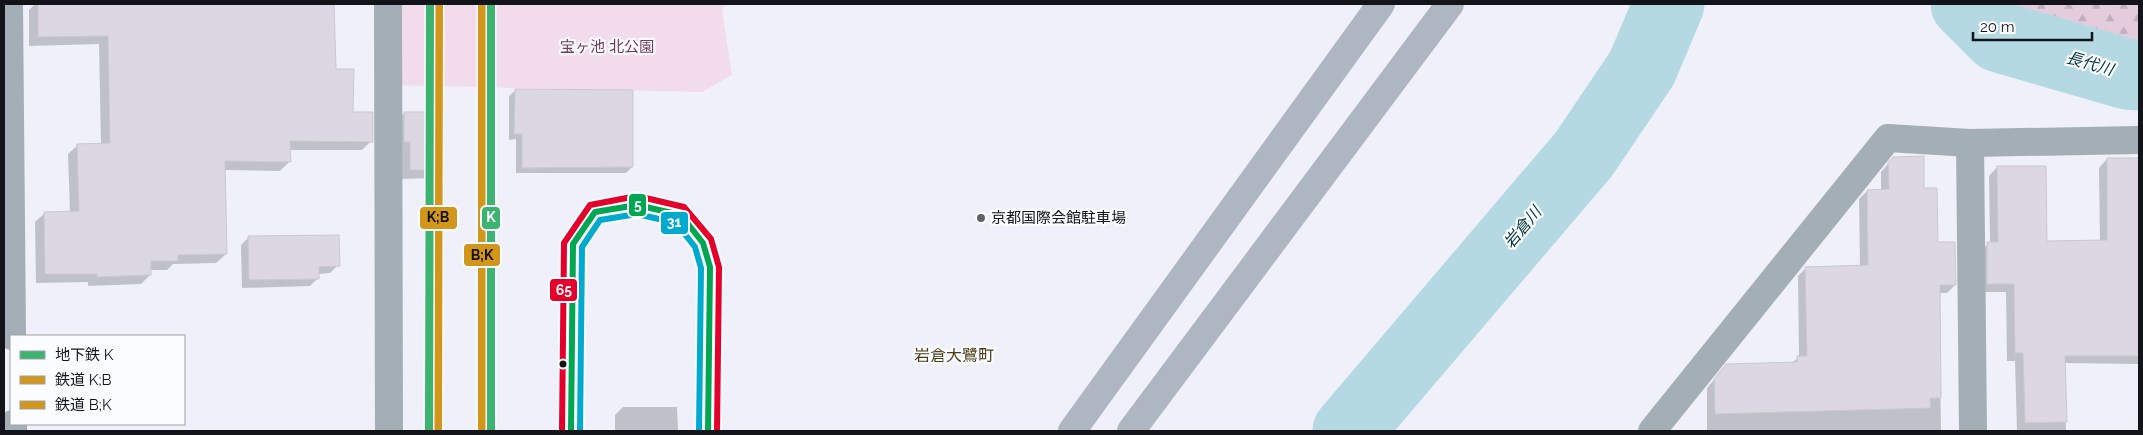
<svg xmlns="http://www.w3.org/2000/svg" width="2143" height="435" viewBox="0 0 2143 435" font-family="Raleway,'Noto Sans JP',sans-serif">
<defs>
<pattern id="forest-firs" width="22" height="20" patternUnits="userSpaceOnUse" patternTransform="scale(1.25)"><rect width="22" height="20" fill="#e3ccdc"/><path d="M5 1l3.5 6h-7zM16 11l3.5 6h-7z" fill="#c2aebc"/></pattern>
</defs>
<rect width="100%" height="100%" fill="#eff0fa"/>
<!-- forest -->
<path fill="url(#forest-firs)" d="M2011,4H2139V60L2049,35Z"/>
<!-- park -->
<path fill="#f2dbeb" d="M388,4H725L722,11L732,75L702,92L389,85Z"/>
<!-- shadow -->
<path fill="#0003" d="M35,4H333L334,70L352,113L371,141L362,150H289V162L280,171L224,170L226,254L216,263L173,264L167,270H150V275L141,284L88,286V282L36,283L35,222L45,213L70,212L68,154L78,145L101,144L99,44L29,46V10Z
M516,90L632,167L626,173H516V139L509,140V96Z
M404,113L439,170L431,178L402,179V150L396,122Z
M1893,158L1923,189L1936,244L1955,285L1947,293H1939L1941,431H1707V388L1727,365L1792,363L1799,357L1798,276L1806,268L1860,266L1859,199L1867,191L1881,190V172Z
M2107,159H2139V364L2064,363L2066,431H2017L2015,361H2007L2006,292H1979V251L1990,243L1989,176L1997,167L2046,242L2100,241L2099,168Z
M249,237L338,265L330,273L318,274V278L310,286L242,288L241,245Z
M623,407H677L678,431H615V415Z"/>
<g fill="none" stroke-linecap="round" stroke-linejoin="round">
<!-- river -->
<path stroke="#b4d9e3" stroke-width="71" d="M1966,4L1999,37L2127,74L2139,75
M1348,431L1584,154L1642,68L1669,4"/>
</g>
<!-- building -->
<path fill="#dbd7e3" stroke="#cac8d0" d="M38,4H334L336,69H354L353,112H373V142L290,141L291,162L225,161L227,254L178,255V261H151V275L97,277V274H45L44,212L79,211L77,144L110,143L108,36L38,37Z
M515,89L633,90V167L522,168V134H514Z
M404,112H441V170H410V142H404Z
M1924,156V188H1937L1938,242H1955L1956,285H1940L1941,398H1930L1931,408L1715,414L1714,379L1726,364L1797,362V356H1807L1805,267L1868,265L1867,190L1889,189L1888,162L1893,157Z
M2107,158H2139V356H2065L2067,422L2025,423L2023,353H2015L2014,284H1987V242H1998L1997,166H2046L2047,241L2107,240Z
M339,235L340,266L319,267V279L249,280L248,236Z"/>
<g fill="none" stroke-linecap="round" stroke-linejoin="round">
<!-- lane -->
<path stroke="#a4aeb7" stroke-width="19" d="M571,431L573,244L595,212L637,205L681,215L703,243L710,267L708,431"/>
<!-- street -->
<path stroke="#a4aeb7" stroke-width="28" d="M9,4L12,336
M388,4L389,431
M1970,143L1973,431
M13,424V431
M1652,431L1888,138L1970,143L2139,140"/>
<!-- secondary -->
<path stroke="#aeb6c1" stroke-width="28" d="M1072,431L1381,4
M1131,431L1450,4"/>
<defs>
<path id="bus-1" d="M571,431L573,244L595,212L637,205L681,215L703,243L710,267L708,431"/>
<path id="bus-2" d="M580,431L582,247L600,220L637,214L676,223L695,247L701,268L699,431"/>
<path id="bus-3" d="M562,431L564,243L590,205L637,196L684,207L711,239L719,267L717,431"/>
</defs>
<!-- bus-1 casing -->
<use href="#bus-1" stroke="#fbfcff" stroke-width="10"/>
<!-- bus-2 casing -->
<use href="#bus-2" stroke="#fbfcff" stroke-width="10"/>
<!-- bus-3 casing -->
<use href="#bus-3" stroke="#fbfcff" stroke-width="10"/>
<!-- bus-1 -->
<use href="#bus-1" stroke="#00a651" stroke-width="6"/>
<!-- bus-2 -->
<use href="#bus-2" stroke="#00a9ce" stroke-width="6"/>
<!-- bus-3 -->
<use href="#bus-3" stroke="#e4002b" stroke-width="6"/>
<defs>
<path id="rail-1" d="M438,431L439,4"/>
<path id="rail-2" d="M482,4V431"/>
</defs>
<!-- rail-1 casing -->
<use href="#rail-1" stroke="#fbfcff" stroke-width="11"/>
<!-- rail-2 casing -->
<use href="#rail-2" stroke="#fbfcff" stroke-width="11"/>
<!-- rail-1 -->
<use href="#rail-1" stroke="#d2971a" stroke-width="8"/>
<!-- rail-2 -->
<use href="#rail-2" stroke="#d2971a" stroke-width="8"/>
<defs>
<path id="metro-1" d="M491,4V431
M429,431L430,4"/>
</defs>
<!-- metro-1 casing -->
<use href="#metro-1" stroke="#fbfcff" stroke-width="11"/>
<!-- metro-1 -->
<use href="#metro-1" stroke="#3cb371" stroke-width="8"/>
</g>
<!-- markers -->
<circle fill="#606168" stroke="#fbfcff" stroke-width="2" cx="981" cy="218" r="5"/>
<circle fill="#131419" stroke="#fbfcff" stroke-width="2" cx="563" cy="364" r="4.5"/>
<g text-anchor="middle" stroke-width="4.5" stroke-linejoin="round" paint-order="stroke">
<!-- park labels -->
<g font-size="15" fill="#733c5b" stroke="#fbfcff">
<text x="607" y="52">宝ヶ池 北公園</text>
</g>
<!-- poi labels -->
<g font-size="15" fill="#131419" stroke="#fbfcff" text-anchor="start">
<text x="991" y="223">京都国際会館駐車場</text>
</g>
<!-- water labels -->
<g font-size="16" font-style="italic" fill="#02363e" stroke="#fbfcff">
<text transform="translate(2090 63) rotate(16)" y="6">長代川</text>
<text transform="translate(1522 227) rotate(-50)" y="6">岩倉川</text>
</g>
<!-- neighbourhood labels -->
<g font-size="16" fill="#4b3c14" stroke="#fbfcff">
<text x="954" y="361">岩倉大鷺町</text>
</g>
</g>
<g stroke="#fbfcff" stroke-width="2">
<rect x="628" y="193" width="19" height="24" rx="5" fill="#00a651"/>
<rect x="419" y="206" width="39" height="24" rx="5" fill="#d2971a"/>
<rect x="481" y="206" width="20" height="24" rx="5" fill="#3cb371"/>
<rect x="660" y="211" width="29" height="24" rx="5" fill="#00a9ce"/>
<rect x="463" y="243" width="38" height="24" rx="5" fill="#d2971a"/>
<rect x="549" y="278" width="29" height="24" rx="5" fill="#e4002b"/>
</g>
<g font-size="14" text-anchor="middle" font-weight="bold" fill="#fff">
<text x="638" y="210">5</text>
<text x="491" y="222">K</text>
<text x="674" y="227">31</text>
<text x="564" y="295">65</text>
</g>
<g font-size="14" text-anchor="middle" font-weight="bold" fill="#111">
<text x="438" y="222">K;B</text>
<text x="482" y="260">B;K</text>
</g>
<!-- border -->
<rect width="2143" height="435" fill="none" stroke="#131419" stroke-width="10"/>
<!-- legend -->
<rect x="10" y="335" width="175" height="90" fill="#fbfcff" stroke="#9e9fa3"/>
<rect x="20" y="351" width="25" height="8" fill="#3cb371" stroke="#9e9fa3"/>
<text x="55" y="360" font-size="15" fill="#131419">地下鉄 K</text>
<rect x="20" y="376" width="25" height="8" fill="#d2971a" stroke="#9e9fa3"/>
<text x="55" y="385" font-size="15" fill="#131419">鉄道 K;B</text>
<rect x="20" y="401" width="25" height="8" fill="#d2971a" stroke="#9e9fa3"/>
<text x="55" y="410" font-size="15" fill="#131419">鉄道 B;K</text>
<!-- scale -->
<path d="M1973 32v8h119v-8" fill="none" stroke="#131419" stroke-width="2.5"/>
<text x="1980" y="32" font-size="15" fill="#131419" stroke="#fbfcff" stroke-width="4" paint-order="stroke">20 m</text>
</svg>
